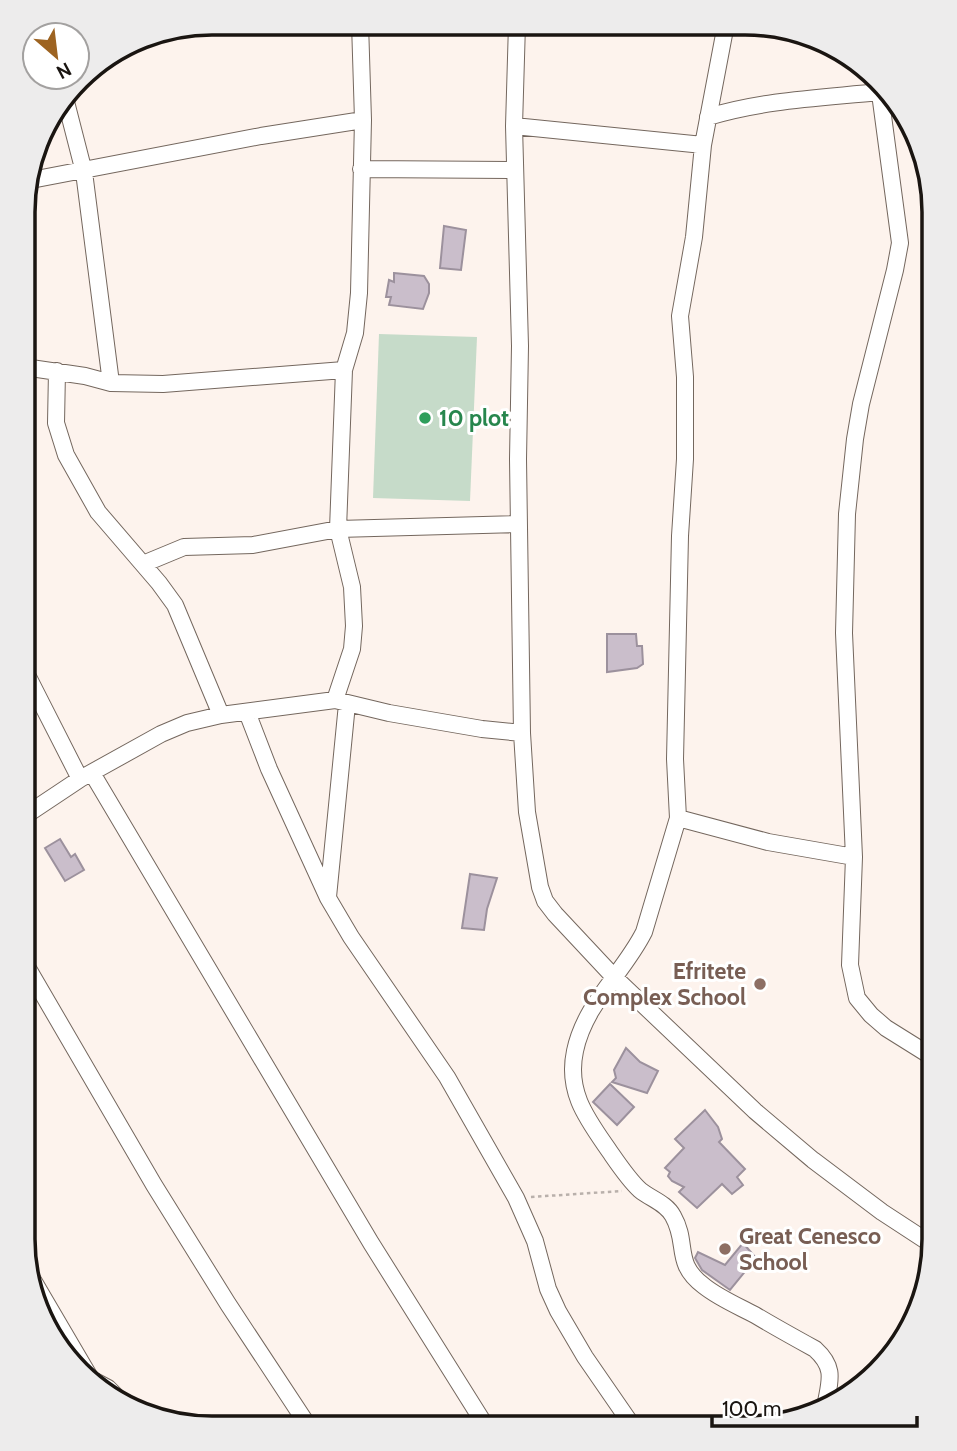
<svg xmlns="http://www.w3.org/2000/svg" width="957" height="1451" viewBox="0 0 957 1451" font-family="Cabin,sans-serif">
<rect width="100%" height="100%" fill="#fdf3ed"/>
<!-- green -->
<path fill="#c6dbc9" d="M379,334L477,337L470,501L373,498Z"/>
<!-- building -->
<path fill="#cabecb" stroke="#9c919d" stroke-width="2" d="M444,226L466,230L461,270L440,268Z
M394,273L424,276L429,284V293L423,309L389,305L391,297H386L389,280L394,282Z
M607,634H636L637,646H642L643,664L637,668L607,672Z
M60,839L71,857L75,854L84,870L65,881L45,848Z
M470,874L497,878L487,909L484,930L462,928Z
M626,1048L640,1062L658,1071L647,1093L612,1082L616,1078L614,1070Z
M610,1084L634,1107L617,1125L593,1102Z
M705,1110L718,1127L722,1139L719,1142L745,1169L737,1177L743,1185L732,1194L722,1184L697,1208L679,1192L684,1187L672,1181L668,1176L670,1172L665,1168L684,1148L675,1139Z
M743,1243L756,1258L730,1290L702,1270L695,1258L698,1252L725,1265Z"/>
<g fill="none" stroke-linecap="round" stroke-linejoin="round">
<defs>
<path id="minor" d="M517,24L514,126L520,346L518,459L522,733L527,812L540,887L545,901L555,914L613,976L755,1111L813,1160L882,1212L934,1246
M726,24L703,145L694,237L680,316L685,377V459L680,536L675,759L678,818L644,932C623,974 585,1003 575,1051C566,1093 588,1120 610,1152C619,1165 629,1180 640,1190C651,1199 666,1203 673,1216C689,1244 673,1263 704,1286C719,1298 738,1306 755,1315C775,1327 795,1338 815,1349C837,1369 829,1382 825,1408
M879,86L900,243L895,270L861,404L855,439L847,514L844,633L854,857L850,965L857,998L871,1015L886,1028L934,1058
M65,98L84,172L111,383
M708,117C764,100 821,98 879,92
M514,126L703,145
M361,169L515,170
M26,181L261,136L363,120
M24,367L85,376L111,383L163,384L344,370
M57,371L56,423L66,455L98,512L159,583L175,605L221,715
M143,564L184,547L253,545L338,529L518,524
M24,669L80,779
M335,700L352,649L354,626L352,587L338,529L344,370L355,333L359,293L363,120L360,23
M247,712L269,769L328,898L351,937L447,1077L516,1198L535,1241L548,1289L558,1311L585,1357L634,1428
M92,773L371,1243L487,1428
M23,817L80,779L161,734L187,723L221,715L335,700L389,713L482,729L522,733
M678,818L768,842L854,857
M328,897L347,704
M23,960L154,1185L228,1304L309,1427
M30,1275L91,1379L108,1388L117,1397"/>
</defs>
<!-- minor casing -->
<use href="#minor" stroke="#74675e" stroke-width="18"/>
<!-- path -->
<path stroke="#b9b0ab" stroke-width="2.5" stroke-dasharray="3.5 3.5" stroke-linecap="butt" d="M531,1197L622,1191"/>
<!-- minor -->
<use href="#minor" stroke="#fff" stroke-width="16"/>
</g>
<!-- markers -->
<circle fill="#2e9e5b" stroke="#fff" stroke-width="2.5" cx="425" cy="418" r="7"/>
<g fill="#8d6e63" stroke="#fff" stroke-width="2.5">
<circle cx="760" cy="984" r="7"/>
<circle cx="725" cy="1249" r="7"/>
</g>
<g text-anchor="middle" stroke-width="6" stroke-linejoin="round" paint-order="stroke">
<!-- leisure labels -->
<g font-size="23" font-weight="bold" fill="#27864d" stroke="#fff" text-anchor="start">
<text x="439" y="426">10 plot</text>
</g>
<!-- education labels -->
<g font-size="23" font-weight="bold" fill="#785e54" stroke="#fff" text-anchor="end">
<text x="746" y="979">Efritete<tspan x="746" dy="26">Complex School</tspan></text>
<text x="739" y="1244" text-anchor="start">Great Cenesco<tspan x="739" dy="26">School</tspan></text>
</g>
</g>
<!-- crop -->
<path d="M0 0H957V1451H0ZM212 35H745A177 177 0 0 1 922 212V1239A177 177 0 0 1 745 1416H212A177 177 0 0 1 35 1239V212A177 177 0 0 1 212 35Z" fill="#edecec" fill-rule="evenodd"/>
<path fill="none" stroke="#1a1511" stroke-width="3.5" d="M212 35H745A177 177 0 0 1 922 212V1239A177 177 0 0 1 745 1416H212A177 177 0 0 1 35 1239V212A177 177 0 0 1 212 35Z"/>
<!-- north arrow -->
<g transform="translate(56 56) rotate(152)"><circle r="33" fill="#ffffff" stroke="#a3a1a0" stroke-width="2"/>
<path d="M0-5L12 26L0 18L-12 26Z" fill="#9d6321"/>
<text y="-10" font-size="19" font-weight="bold" text-anchor="middle" fill="#1a1511">N</text>
</g>
<!-- scale -->
<path d="M712 1416v10h205v-10" fill="none" stroke="#1a1511" stroke-width="3.5"/>
<text x="722" y="1416" font-size="21" fill="#1a1511" stroke="#ffffff" stroke-width="5" paint-order="stroke">100 m</text>
</svg>
